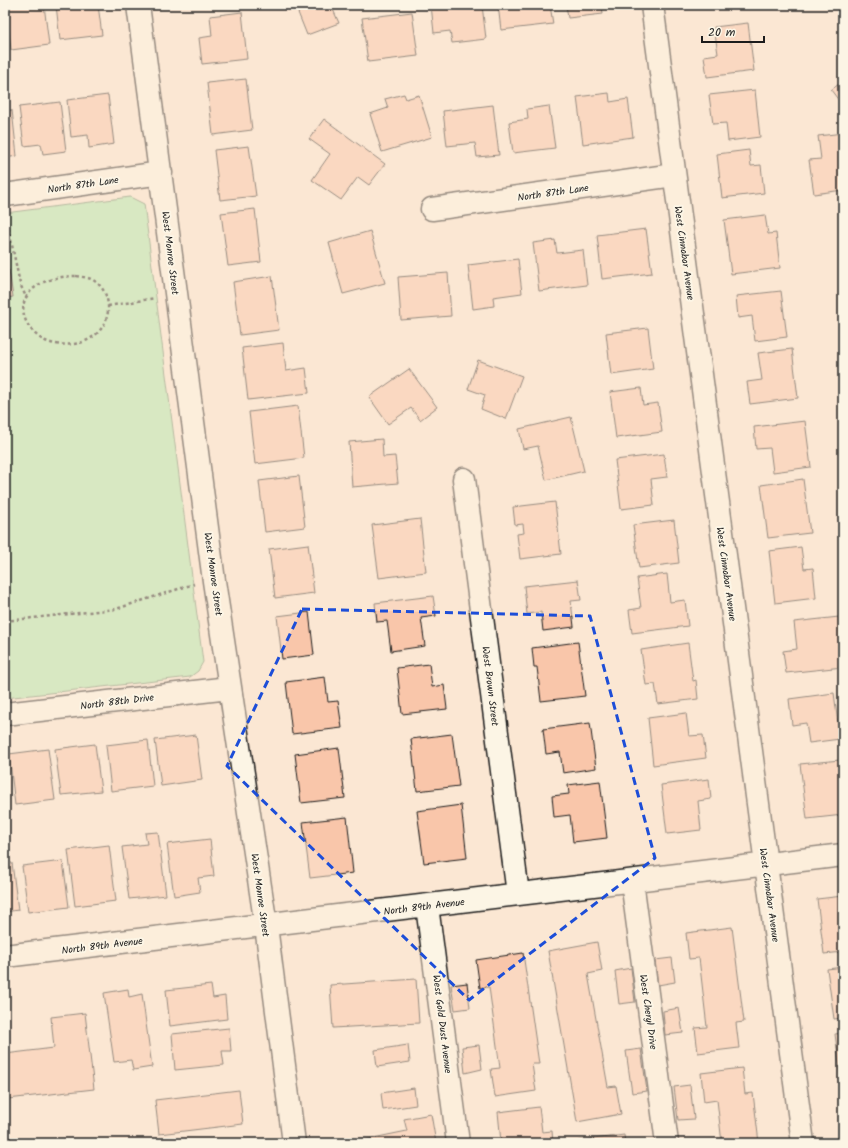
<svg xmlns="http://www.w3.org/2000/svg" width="848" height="1148" viewBox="0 0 848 1148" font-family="Kalam,sans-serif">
<rect width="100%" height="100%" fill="#fbe7d3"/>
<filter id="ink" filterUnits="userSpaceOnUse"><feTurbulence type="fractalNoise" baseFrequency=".025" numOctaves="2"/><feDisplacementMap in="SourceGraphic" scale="8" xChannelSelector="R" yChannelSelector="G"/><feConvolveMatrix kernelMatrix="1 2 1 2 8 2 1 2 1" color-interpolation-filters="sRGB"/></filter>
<g filter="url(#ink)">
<!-- green -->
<path fill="#aee8ad" stroke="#658264" d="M130,197L144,204L203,662L198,671L190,677L5,698V213Z"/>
<!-- building -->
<path fill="#f9c6aa" stroke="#1c1c1c" d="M6,5H44L49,45L11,50Z
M56,5H98L102,35L60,40Z
M295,5H331L339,23L307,35Z
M431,5H482L486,39L452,43L450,31L434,33Z
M498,5H550L553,24L501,30Z
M566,5H602L603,14L568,18Z
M242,12L247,59L202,64L199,38L212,36L210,16Z
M412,12L418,56L368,62L362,18Z
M748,23L754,71L707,77L704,56L718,54L714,27Z
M246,79L252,130L213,135L207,83Z
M843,81V106L831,90Z
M755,90L760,137L728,141L726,123L713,124L709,95Z
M609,93L610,102L628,99L633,137L583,144L577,97Z
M404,94L406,99L419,95L432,137L382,152L370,114L388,108L385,99Z
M108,95L114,144L89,148L88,135L71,137L67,100Z
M60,102L66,151L43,154L41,144L24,146L19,107Z
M493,105L499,155L477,157L475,143L447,146L443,111Z
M549,106L555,148L513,153L509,122L528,119L527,109Z
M12,110L17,156L5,158V111Z
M324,119L385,164L369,185L358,177L341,200L312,180L330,154L309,139Z
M843,133V190L814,194L809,160L821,159L818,136Z
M249,146L256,196L220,200L214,150Z
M749,150L751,166L761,165L764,193L722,198L717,154Z
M255,209L261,262L228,266L221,213Z
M765,215L768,234L776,233L780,268L731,274L724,220Z
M646,229L652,273L602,279L597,235Z
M370,231L385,283L343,294L329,243Z
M555,240L557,253L583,250L587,285L539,291L533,243Z
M518,259L522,293L493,297L494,306L473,309L468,265Z
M9,270L13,297L5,298V271Z
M448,273L451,316L401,320L398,277Z
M272,276L279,330L240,335L233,282Z
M781,291L787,337L755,341L752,316L738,318L736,296Z
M648,328L653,369L611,375L606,333Z
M283,343L286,371L306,368L309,393L248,400L242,348Z
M792,349L798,398L750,404L747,382L762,380L758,353Z
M478,360L522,376L506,419L481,409L485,395L468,389Z
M409,369L437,407L420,420L411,408L388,424L369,397Z
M641,388L643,405L658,403L662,432L616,438L610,392Z
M298,406L304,458L255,464L249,412Z
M571,417L584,471L546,480L538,446L523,449L519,429Z
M805,421L811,467L773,472L770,448L756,449L754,427Z
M382,439L383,457L395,456L398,483L352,487L349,442Z
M664,454L667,477L651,479L654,505L621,509L615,460Z
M299,476L305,527L265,532L259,481Z
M803,479L810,533L768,538L761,485Z
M555,502L561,554L520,559L517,534L524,533L523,524L515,525L513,507Z
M420,519L426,572L379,578L372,525Z
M674,520L679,563L639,568L633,525Z
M308,544L314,593L275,598L269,549Z
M801,547L804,569L813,568L816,598L775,603L769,551Z
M667,574L670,602L685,600L688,626L632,633L629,610L641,608L637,578Z
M578,580L581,600L571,601L574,627L543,631L541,612L527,614L524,586Z
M433,596L436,616L421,618L425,646L391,651L387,621L377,622L375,603Z
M309,612L314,655L282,659L277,616Z
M839,617L843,667L786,673L783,651L797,649L794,622Z
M578,642L585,696L541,701L537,667H534L532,648Z
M688,643L693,681L696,680L698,699L658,704L655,684L646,685L641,650Z
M429,664L432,687L444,685L447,709L402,714L397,668Z
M325,677L328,702L338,701L342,728L292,734L286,682Z
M834,693L840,739L809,743L806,723L792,725L789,699Z
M686,713L689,736L703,735L706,758L653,765L648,718Z
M590,723L596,768L563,773L560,752L546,754L543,729Z
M452,734L459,786L417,791L411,739Z
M196,735L202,780L161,786L155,740Z
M148,740L153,786L111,791L106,745Z
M95,744L101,791L61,795L55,749Z
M339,748L345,798L301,803L295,754Z
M48,749L55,800L15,805L9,754Z
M840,760L843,774V815L807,819L800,764Z
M709,779L711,799L698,801L701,830L667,834L661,785Z
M600,781L607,838L573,842L570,815L554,817L552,796L569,794L568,785Z
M461,805L467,858L424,863L417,811Z
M347,817L353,873L310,878L303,822Z
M158,832L166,895L129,899L122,847L147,844L145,833Z
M210,839L214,876L198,878L200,892L174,896L167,844Z
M109,845L116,901L75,906L68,850Z
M63,861L69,907L28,912L22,866Z
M5,863H12L18,910L5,912Z
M843,896V952L824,954L817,899Z
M732,927L744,1022L736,1023L739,1048L698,1053L695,1028L707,1027L699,958L689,959L686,933Z
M597,942L602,971L588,974L608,1087L616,1086L621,1114L577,1122L548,951Z
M523,953L539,1064H532L536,1091L495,1097L491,1069L500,1068L489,987L480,988L476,960Z
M672,958L675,982L658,985L655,960Z
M843,967V1018L834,1019L827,969Z
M631,968L635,1002L619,1004L615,971Z
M416,979L419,1023L333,1028L330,985Z
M467,983L470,1008L455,1010L451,985Z
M211,985L213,998L225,996L227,1019L170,1026L166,990Z
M128,989L129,997L142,994L152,1067L133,1070L131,1060L114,1062L104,993Z
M679,1008L683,1033L665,1035L663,1011Z
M85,1013L94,1089L8,1099L5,1054L54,1048L51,1017Z
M229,1028L231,1051H222L224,1065L175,1070L172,1034Z
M843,1033V1087H842L835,1034Z
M408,1045L410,1062L377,1067L375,1050Z
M479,1045L482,1069L465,1073L462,1047Z
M641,1049L647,1091L632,1093L626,1051Z
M742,1068L745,1094L753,1093L759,1143H722L717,1100L704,1102L701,1073Z
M690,1085L694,1119L678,1120L674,1087Z
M414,1088L416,1105L383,1110L381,1093Z
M239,1090L243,1124L159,1134L155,1100Z
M539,1107L542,1132L552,1131L553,1143H513L512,1140L501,1142L498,1112Z
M431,1114L436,1143H349L407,1131L404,1119Z
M624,1135L625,1143H578V1141Z"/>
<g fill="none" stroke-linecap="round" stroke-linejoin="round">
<defs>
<path id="minor" d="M138,5L214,581L266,926L294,1143
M652,5L803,1143
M5,195L161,173
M432,209L674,175
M464,479L518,894
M5,714L229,688
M632,881L667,1143
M427,906L458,1143
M5,956L843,855"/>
</defs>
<!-- minor casing -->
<use href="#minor" stroke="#1c1c1c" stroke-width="25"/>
<!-- path -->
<path stroke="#1c1c1c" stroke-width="2.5" stroke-dasharray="3 3" stroke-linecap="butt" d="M6,216L20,284L26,297
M76,276C81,277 87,277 91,279C108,287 113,310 103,326C96,337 85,343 73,344C64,345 56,345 48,342C31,336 16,313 27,296C37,280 60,276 76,276Z
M108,306L155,298
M5,621L116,609L194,584"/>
<!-- minor -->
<use href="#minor" stroke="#fcf5e5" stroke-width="22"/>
</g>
</g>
<!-- marked area -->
<path d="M0 0H848V1148H0ZM302,609L590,616L655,858L469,1000L227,766Z" fill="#fbe7d3" fill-opacity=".55" fill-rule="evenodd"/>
<path fill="none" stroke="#1d4ed8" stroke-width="3" stroke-dasharray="8 5" stroke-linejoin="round" d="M302,609L590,616L655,858L469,1000L227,766Z"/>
<g text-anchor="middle" stroke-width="4" stroke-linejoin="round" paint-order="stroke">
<!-- street labels -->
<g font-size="10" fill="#1c1c1c" stroke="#fcf5e5">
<text transform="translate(83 184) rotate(-8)" y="4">North 87th Lane</text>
<text transform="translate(553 192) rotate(-8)" y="4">North 87th Lane</text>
<text transform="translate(171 253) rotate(83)" y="4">West Monroe Street</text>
<text transform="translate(685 253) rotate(82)" y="4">West Cinnabar Avenue</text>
<text transform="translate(214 574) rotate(82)" y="4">West Monroe Street</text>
<text transform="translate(727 574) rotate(82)" y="4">West Cinnabar Avenue</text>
<text transform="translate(491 686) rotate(83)" y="4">West Brown Street</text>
<text transform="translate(117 701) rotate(-7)" y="4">North 88th Drive</text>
<text transform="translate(261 895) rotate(82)" y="4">West Monroe Street</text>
<text transform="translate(770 895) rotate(82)" y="4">West Cinnabar Avenue</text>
<text transform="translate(424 906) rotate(-7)" y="4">North 89th Avenue</text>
<text transform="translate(102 945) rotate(-7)" y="4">North 89th Avenue</text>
<text transform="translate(649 1012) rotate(82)" y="4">West Cheryl Drive</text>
<text transform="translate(443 1024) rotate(83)" y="4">West Gold Dust Avenue</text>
</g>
</g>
<!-- margin -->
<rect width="848" height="1148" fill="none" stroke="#fcf5e5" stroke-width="20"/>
<rect x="10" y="10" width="828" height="1128" fill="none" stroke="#1c1c1c" stroke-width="1.5" filter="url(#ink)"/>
<!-- scale -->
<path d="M702 36v6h62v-6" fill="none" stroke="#1c1c1c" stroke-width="2"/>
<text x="708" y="36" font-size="12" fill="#1c1c1c" stroke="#fcf5e5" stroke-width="3" paint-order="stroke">20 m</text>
</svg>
